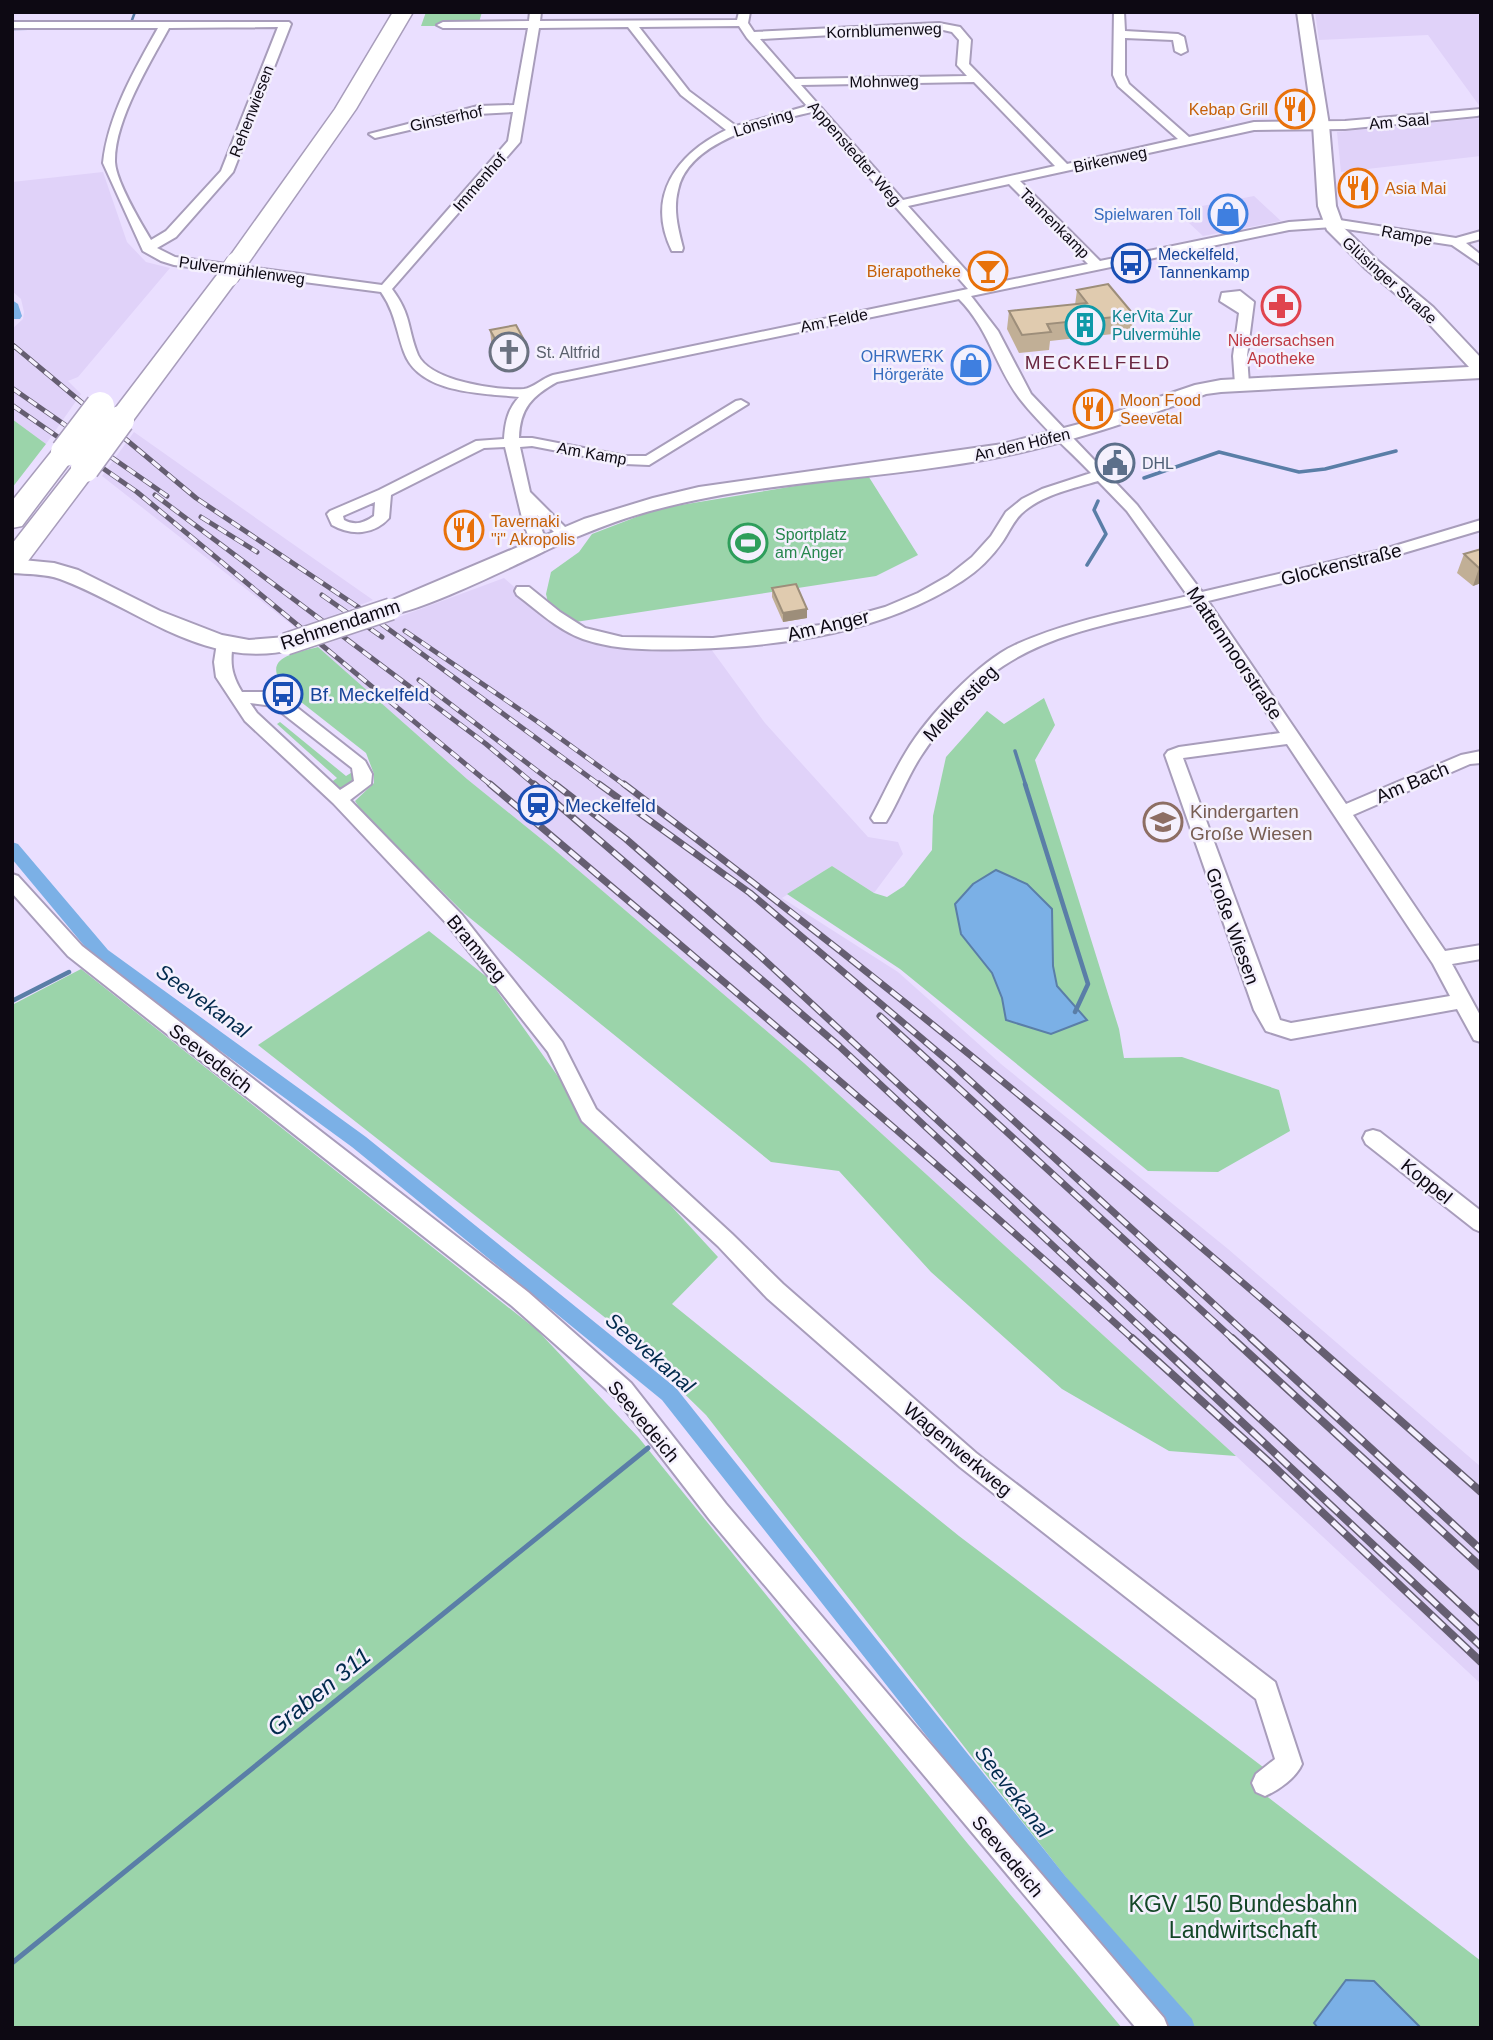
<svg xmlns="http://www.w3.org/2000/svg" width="1493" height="2040" viewBox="0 0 1493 2040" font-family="Helvetica,sans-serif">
<rect width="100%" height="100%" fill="#eadfff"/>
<!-- built -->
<path fill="#e0d2f9" d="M1315,12H1481V108L1428,35L1319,40Z
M1481,118V156L1341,172L1337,132Z
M103,172L127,242L146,262L170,268L78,377L68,381L81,394L46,444L12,419V329L23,319L24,312L21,299L12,291V182Z
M1254,196L1281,221L1203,236L1176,211Z
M134,432L270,528L373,600L297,629L102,476Z
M504,578L570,636L601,646L636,650L711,649L765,723L868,837L898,842L903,854L874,893L832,866L782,898L898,972L1001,1064L1228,1249L1481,1467V1684L1236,1456L804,1063L550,846L467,779L318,647Z"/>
<!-- green -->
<path fill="#9bd4aa" d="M426,12H482L478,26H421Z
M12,419L46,444L12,488Z
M867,474L918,555L876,576L569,623L549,607L546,594L551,572L579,552L592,534L657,509Z
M318,647L467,779L550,846L804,1063L1236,1456L1169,1451L1062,1389L931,1272L839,1171L771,1162L465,914L363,813L355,801L374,783V774L366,753L287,691C259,658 291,654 318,647Z
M1044,698L1055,725L1035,760L1119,1029L1124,1058L1182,1057L1279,1090L1290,1131L1218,1172L1148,1171L900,969L787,894L832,866L874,893L887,897L904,886L932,850L933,816L946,757L987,711L1004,724Z
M280,722L346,776L354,771L355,781C345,788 340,791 330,783L337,778L277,724Z
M429,931L488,978L557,1075L618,1148L718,1257L672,1304L959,1536L1263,1767L1252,1785L1481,1961V2028H1195L1107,1930L706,1415L612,1323L258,1045Z
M81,969L537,1330L639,1438L968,1844L1122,2028H12V1005Z"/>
<!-- water -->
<path fill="#7bb0e6" stroke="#5a7ea7" stroke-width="2" d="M996,870L1027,884L1052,909L1053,966L1057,986L1087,1020L1051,1034L1006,1020L1002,998L992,973L961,934L955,904L973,884Z
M1346,1980L1374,1981L1421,2028H1318L1314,2023Z"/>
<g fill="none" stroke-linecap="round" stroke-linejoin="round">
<!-- stream-far3 -->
<path stroke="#5a7ea7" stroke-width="2.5" d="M132,20L135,12
M12,29L78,28"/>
<!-- stream-far2 -->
<path stroke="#5a7ea7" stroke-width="3.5" d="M1144,478L1219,452L1299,472L1325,469L1396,451
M1087,565L1106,534L1094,510L1098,501
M1015,751L1026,786"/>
<!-- stream-far1 -->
<path stroke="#5a7ea7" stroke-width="4.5" d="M1025,784L1088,984L1075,1012
M12,1001L69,972"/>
<!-- stream -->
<path stroke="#5a7ea7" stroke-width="5" d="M12,1963L648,1448"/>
<!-- canal -->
<path fill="#7bb0e6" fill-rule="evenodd" d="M12,300L18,304L22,316L20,319H12Z
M12,842L18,844L108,950L366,1137L676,1388L1066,1877L1192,2019L1195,2028H1166L1050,1893L662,1400L352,1147L96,960L12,859Z"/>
<defs>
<path id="street" d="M530,12H541L540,21L737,20L739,12H750L748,23L754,32L939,23L960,27L971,40L969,64L1067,164L1178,139L1118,86L1113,75L1114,12H1124L1125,31L1178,34L1184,37L1187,51L1181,54L1175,51L1173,40L1125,38V75L1129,84L1189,137L1254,122L1345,121L1481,109V115L1477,116L1345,129L1254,130L1020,181L1100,261L1289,222L1333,219L1456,238L1481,231V239L1466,243L1481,255V265L1452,245L1333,227L1289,230L971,296L998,331L1031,394L1137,505L1202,592L1381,550L1481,520V530L1390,557L1208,601L1346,804L1461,755L1481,751V763L1470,764L1353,815L1445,951L1481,945V959L1452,964L1481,1017V1042L1474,1040L1457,1009L1291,1039L1266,1031L1254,1010L1165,755L1168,751L1179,747L1280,733L1195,604C1131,620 1059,629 1003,666C977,683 938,730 921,756C907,777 899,801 886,822H874L871,818C883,796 893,773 906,752C927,717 978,662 1015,645C1070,620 1130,610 1188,596L1127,511L1098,481C1072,489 1041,495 1021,514C1013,522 1009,532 1003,541C992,557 978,571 962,581C883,632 786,646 693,649C656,650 618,651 583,639C558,630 538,611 517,595L515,591L517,587H529L560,612L585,628L622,637L713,638L821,625L885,607L918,593L948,576L972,557L991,536L1006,512L1022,499L1042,489L1091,473C1068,449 1041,426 1020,399C996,368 989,329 959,299L557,382C532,396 520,408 519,438H532L625,456H646L736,401L741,400L748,404L649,465L625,464L532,446L520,447L530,492L572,534L564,539L559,537L537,515L543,533L553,543L550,546H540L528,535L523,522L505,447L484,448L391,495L389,518C374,535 351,536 332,525L327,514L330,511L379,490L476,441L504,439C505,422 508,409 519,397C482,393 419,394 404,352C396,330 395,312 381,292L174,265L161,261L143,251L103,163C108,115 135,69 158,28H12V22H289L291,24L233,172L176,237L157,248L175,257L382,285L508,141L513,112L478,114L375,138L369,134L478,106L514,105L528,28H443L437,25L443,22L529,21ZM739,26L747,38L807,106L736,126L689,91L639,27ZM278,27L221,171L166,231L151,240C141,223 116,182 115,162C114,121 150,63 169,28ZM628,27L681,95L726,130C677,154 645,196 672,251H682L683,248C678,228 673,210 678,190C688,140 770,122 812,112L968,289L553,375C543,378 533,388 524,389C497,391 430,381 418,355C407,328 412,316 392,289L520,142L539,28ZM939,29L952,32L959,40L957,65L967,76L795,79L760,39ZM974,82L1055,166L903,200L801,85ZM1009,184L1088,264L980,286L908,206ZM375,502L374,516C364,523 355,526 344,520L343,516ZM1287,744L1433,964L1450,996L1291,1023L1280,1020L1183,758Z
M1240,291L1254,302L1247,356L1249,384L1242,388L1235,384L1233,356L1239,313L1220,301L1222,293Z
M225,638L233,643C230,663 231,674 242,692H267L285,698L365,761L372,774L371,784L350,800L462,915L562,1042L596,1109L732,1234L783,1284L976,1453L1275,1682L1302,1764C1296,1778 1279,1790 1265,1796L1256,1792L1252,1783L1256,1774L1275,1759L1256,1699L960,1467L767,1298L718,1246L582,1121L548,1052L448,925L333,803L245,721L216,677L214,662L217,643ZM250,703L273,706L352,768L354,781L340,790L257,713Z
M12,874L18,876L82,946L528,1292L631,1383L726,1504L1164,2018L1168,2028H1136L710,1520L615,1397L512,1306L68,956L12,893Z
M1373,1130L1380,1132L1481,1211V1232L1474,1229L1366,1144L1363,1138L1366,1132Z"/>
<path id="secondary" d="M1297,12H1311L1329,125L1336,206L1344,228L1378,261L1433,307L1481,358V378L1221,392L1206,394C1130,422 1052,449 972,462C860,481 743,482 633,516C610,523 586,533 564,542C533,556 408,620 383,614L380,609L383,604L584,519L653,498L699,487L1003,444L1083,423L1195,385L1221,380L1469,367L1421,315L1366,269L1327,230L1318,206L1313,125Z
M12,559L54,563L78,570L160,611L222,635L249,640L286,637L294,639L297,644L294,649C207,672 136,607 60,579C46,574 28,574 12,573Z"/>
<path id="highway" d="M393,12H413L356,109L245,268H229L225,263L335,109Z
M228,269L236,271L240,276L129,426L120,428L111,426L107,420L111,414L220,271Z
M65,444L74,446L78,452L22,526L12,528V501L56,446Z
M85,460L94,462L98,468L22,569L12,572V544L76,462Z"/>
</defs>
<!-- street casing -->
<use href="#street" stroke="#a89dbb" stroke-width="4"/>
<!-- secondary casing -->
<use href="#secondary" stroke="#a89dbb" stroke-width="4"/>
<!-- highway casing -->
<use href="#highway" stroke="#a89dbb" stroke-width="3"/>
<!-- street -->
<use href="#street" fill="#fff" fill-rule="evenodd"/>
<!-- secondary -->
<use href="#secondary" fill="#fff" fill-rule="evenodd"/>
<!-- highway -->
<use href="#highway" fill="#fff" fill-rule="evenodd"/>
<defs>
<path id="rail-far3" d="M12,344L16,348"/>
<path id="rail-far2" d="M14,346L196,498L364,611L601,786
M12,388L167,496
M12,405L137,492L492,786
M155,495L486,744L536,786
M201,517L257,552
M322,595L382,637
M405,631L538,722L626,786
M419,680L557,786"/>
<path id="rail-far1" d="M490,784C707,967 924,1150 1134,1340
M534,784L839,1046L1154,1340
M555,784L626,839L759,955L1175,1340
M599,784L750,893L953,1065L1253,1340
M624,784C859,961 1087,1147 1309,1340
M880,1016L1234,1340"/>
<path id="rail" d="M1132,1338L1269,1462L1481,1662
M1152,1338L1481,1646
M1173,1338L1481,1623
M1232,1338L1481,1567
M1251,1338L1481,1550
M1307,1338L1481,1492"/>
</defs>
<!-- rail-far3 casing -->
<use href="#rail-far3" stroke="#655e71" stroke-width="4.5"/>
<!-- rail-far2 casing -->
<use href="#rail-far2" stroke="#655e71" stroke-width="5"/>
<!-- rail-far1 casing -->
<use href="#rail-far1" stroke="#655e71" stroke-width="7"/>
<!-- rail casing -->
<use href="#rail" stroke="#655e71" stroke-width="8"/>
<!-- rail-far3 -->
<use href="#rail-far3" stroke="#f4f0fd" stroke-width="2.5" stroke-dasharray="8" stroke-linecap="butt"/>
<!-- rail-far2 -->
<use href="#rail-far2" stroke="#f4f0fd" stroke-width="3.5" stroke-dasharray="10" stroke-linecap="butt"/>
<!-- rail-far1 -->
<use href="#rail-far1" stroke="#f4f0fd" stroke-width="4.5" stroke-dasharray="13" stroke-linecap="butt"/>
<!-- rail -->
<use href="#rail" stroke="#f4f0fd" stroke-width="5" stroke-dasharray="17" stroke-linecap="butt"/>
<defs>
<path id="secondary-bridge" d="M286,644L391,609"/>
<path id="highway-bridge-far1" d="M228,276L237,263"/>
<path id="highway-bridge" d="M65,452L100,406
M85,468L120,420"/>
</defs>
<!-- secondary-bridge casing -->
<use href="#secondary-bridge" stroke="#a89dbb" stroke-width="24" stroke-linecap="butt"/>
<!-- highway-bridge-far1 casing -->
<use href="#highway-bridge-far1" stroke="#a89dbb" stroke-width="24" stroke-linecap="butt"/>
<!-- highway-bridge casing -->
<use href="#highway-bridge" stroke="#a89dbb" stroke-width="31" stroke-linecap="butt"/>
<!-- secondary-bridge -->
<use href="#secondary-bridge" stroke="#fff" stroke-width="21"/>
<!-- highway-bridge-far1 -->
<use href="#highway-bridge-far1" stroke="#fff" stroke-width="22"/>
<!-- highway-bridge -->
<use href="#highway-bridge" stroke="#fff" stroke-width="28"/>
</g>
<!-- wall -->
<path fill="#c1af96" d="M1077,290L1134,315L1131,332L1050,341L1049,350L1019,353L1007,329L1009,311L1075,305Z
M490,330L523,338L525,356L500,362L492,348Z
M1481,549V583L1473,586L1457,573L1464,554Z
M772,588L807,618L783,622L772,597Z"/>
<!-- shaded-wall -->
<path fill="#9d8e7a" d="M523,338L525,356L500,362L498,344Z
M1481,567V583L1473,586L1479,568Z
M807,609V618L783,622V613Z"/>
<!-- building -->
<path fill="#e0cbaf" stroke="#9d8e7a" stroke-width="2" d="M1108,284L1134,315L1047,324L1051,332L1022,335L1009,311L1087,303L1077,290Z
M516,325L523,338L498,344L490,330Z
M1481,549V567L1479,568L1464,554Z
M796,584L807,609L783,613L772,588Z"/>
<!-- icons -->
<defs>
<symbol id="restaurant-ring" viewBox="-11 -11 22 22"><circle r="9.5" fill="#f4f0fd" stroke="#e8710a" stroke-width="1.5"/><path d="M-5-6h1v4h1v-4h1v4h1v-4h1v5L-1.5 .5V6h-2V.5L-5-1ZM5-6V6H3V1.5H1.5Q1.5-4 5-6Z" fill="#e8710a"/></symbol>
<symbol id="shop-ring" viewBox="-11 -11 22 22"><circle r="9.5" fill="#f4f0fd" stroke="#3f7fe0" stroke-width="1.5"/><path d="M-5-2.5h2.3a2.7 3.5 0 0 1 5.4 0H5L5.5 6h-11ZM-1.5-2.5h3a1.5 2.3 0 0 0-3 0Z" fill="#3f7fe0"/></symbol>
<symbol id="bus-ring" viewBox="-11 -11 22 22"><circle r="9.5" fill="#f4f0fd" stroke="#1a4fb4" stroke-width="1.5"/><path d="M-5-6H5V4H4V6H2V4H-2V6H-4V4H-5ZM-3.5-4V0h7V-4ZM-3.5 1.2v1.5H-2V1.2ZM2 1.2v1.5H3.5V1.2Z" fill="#1a4fb4"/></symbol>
<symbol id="bar-ring" viewBox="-11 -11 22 22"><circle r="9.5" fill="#f4f0fd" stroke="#e8710a" stroke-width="1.5"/><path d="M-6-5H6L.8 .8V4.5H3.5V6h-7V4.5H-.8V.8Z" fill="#e8710a"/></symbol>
<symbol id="pharmacy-ring" viewBox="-11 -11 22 22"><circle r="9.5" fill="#f4f0fd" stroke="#e0444e" stroke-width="1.5"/><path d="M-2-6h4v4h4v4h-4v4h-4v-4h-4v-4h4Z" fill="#e0444e"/></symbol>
<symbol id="building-ring" viewBox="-11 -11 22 22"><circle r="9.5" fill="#f4f0fd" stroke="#0f9aa8" stroke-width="1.5"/><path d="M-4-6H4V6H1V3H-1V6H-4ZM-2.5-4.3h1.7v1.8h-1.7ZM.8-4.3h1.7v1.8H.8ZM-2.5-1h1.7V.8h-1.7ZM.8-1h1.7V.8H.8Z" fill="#0f9aa8"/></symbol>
<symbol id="church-ring" viewBox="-11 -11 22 22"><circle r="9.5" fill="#f4f0fd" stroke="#6b7280" stroke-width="1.5"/><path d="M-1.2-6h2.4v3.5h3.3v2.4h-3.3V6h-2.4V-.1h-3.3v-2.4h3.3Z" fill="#6b7280"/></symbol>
<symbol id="civic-ring" viewBox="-11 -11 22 22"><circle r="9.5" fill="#f4f0fd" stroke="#5c6f8a" stroke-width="1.5"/><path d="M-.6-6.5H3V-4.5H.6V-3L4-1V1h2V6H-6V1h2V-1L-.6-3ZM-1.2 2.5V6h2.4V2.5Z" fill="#5c6f8a"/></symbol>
<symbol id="stadium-ring" viewBox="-11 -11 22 22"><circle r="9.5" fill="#f4f0fd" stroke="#2e9e5b" stroke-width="1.5"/><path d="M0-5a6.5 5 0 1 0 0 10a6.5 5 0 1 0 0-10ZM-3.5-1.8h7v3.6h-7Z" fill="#2e9e5b"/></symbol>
<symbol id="station-ring" viewBox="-11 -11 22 22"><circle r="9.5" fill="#f4f0fd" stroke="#1a4fb4" stroke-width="1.5"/><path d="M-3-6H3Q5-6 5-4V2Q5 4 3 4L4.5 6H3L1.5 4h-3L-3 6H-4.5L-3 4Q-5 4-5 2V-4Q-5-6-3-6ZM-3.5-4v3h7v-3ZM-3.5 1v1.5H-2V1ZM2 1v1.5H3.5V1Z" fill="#1a4fb4"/></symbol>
<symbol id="school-ring" viewBox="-11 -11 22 22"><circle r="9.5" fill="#f4f0fd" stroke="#8d6e63" stroke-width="1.5"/><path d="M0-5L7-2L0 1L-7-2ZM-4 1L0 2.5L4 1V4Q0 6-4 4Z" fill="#8d6e63"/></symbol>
</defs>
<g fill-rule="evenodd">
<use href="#restaurant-ring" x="1273" y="87" width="44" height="44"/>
<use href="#restaurant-ring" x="1336" y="166" width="44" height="44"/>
<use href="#shop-ring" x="1206" y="192" width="44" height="44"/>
<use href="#bus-ring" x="1109" y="241" width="44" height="44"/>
<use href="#bar-ring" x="966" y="249" width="44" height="44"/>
<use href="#pharmacy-ring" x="1259" y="284" width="44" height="44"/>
<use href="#building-ring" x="1063" y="303" width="44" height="44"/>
<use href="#church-ring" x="487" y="330" width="44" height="44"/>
<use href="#shop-ring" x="949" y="343" width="44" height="44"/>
<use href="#restaurant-ring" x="1071" y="387" width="44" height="44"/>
<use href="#civic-ring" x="1093" y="441" width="44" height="44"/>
<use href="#restaurant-ring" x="442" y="508" width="44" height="44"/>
<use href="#stadium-ring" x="726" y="521" width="44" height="44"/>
<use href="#bus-ring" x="261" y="672" width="44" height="44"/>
<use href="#station-ring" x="516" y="783" width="44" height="44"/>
<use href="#school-ring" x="1141" y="800" width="44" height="44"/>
</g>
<g text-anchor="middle" stroke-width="5" stroke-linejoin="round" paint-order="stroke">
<!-- far-street labels -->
<g font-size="16" fill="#0d0913" stroke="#f4f0fd">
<text transform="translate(884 30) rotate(-2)" y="6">Kornblumenweg</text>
<text transform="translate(884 81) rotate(-1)" y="6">Mohnweg</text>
<text transform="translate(251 111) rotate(-69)" y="6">Rehenwiesen</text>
<text transform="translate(446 118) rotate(-12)" y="6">Ginsterhof</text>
<text transform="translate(1399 121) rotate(-5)" y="6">Am Saal</text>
<text transform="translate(763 122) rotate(-18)" y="6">Lönsring</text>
<text transform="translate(855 153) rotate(49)" y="6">Appenstedter Weg</text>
<text transform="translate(1110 159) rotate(-12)" y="6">Birkenweg</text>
<text transform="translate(479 182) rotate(-49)" y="6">Immenhof</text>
<text transform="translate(1055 223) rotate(45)" y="6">Tannenkamp</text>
<text transform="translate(1407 235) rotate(11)" y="6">Rampe</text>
<text transform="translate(242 270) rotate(8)" y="6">Pulvermühlenweg</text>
<text transform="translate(1390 280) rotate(42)" y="6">Glüsinger Straße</text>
<text transform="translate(834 320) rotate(-11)" y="6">Am Felde</text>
<text transform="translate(1022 444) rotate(-13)" y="6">An den Höfen</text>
<text transform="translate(592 453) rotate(10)" y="6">Am Kamp</text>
</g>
<!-- far-food labels -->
<g font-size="16" fill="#c56008" stroke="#f4f0fd" text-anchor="start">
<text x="1268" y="115" text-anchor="end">Kebap Grill</text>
<text x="1385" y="194">Asia Mai</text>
<text x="961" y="277" text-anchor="end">Bierapotheke</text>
<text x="1120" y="406">Moon Food<tspan x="1120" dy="18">Seevetal</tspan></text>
<text x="491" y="527">Tavernaki<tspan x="491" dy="18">"i" Akropolis</tspan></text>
</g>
<!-- far-shop labels -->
<g font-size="16" fill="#366cbe" stroke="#f4f0fd" text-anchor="end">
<text x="1201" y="220">Spielwaren Toll</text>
<text x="944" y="362">OHRWERK<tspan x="944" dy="18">Hörgeräte</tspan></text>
</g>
<!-- far-transit labels -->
<g font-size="16" fill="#164399" stroke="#f4f0fd" text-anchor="start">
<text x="1158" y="260">Meckelfeld,<tspan x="1158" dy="18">Tannenkamp</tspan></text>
</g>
<!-- far-culture labels -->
<g font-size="16" fill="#0d838f" stroke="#f4f0fd" text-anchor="start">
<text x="1112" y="322">KerVita Zur<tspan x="1112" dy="18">Pulvermühle</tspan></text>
</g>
<!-- far-health labels -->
<g font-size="16" fill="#be3a42" stroke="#f4f0fd">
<text x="1281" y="346">Niedersachsen<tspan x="1281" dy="18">Apotheke</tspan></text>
</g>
<!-- far-worship labels -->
<g font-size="16" fill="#5b616d" stroke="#f4f0fd" text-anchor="start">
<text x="536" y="358">St. Altfrid</text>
</g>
<!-- far-service labels -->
<g font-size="16" fill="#4e5e75" stroke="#f4f0fd" text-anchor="start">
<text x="1142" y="469">DHL</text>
</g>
<!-- far-leisure labels -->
<g font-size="16" fill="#27864d" stroke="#f4f0fd" text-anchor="start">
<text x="775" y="540">Sportplatz<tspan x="775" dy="18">am Anger</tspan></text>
</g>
<!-- far-quarter labels -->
<g font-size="19" letter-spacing="2" fill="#6a2741" stroke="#f4f0fd">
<text x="1098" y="369">MECKELFELD</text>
</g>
<!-- street labels -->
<g font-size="19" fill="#0d0913" stroke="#f4f0fd">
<text transform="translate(1341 564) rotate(-14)" y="7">Glockenstraße</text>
<text transform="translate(340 624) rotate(-18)" y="7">Rehmendamm</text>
<text transform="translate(828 625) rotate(-13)" y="7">Am Anger</text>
<text transform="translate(1235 653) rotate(56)" y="7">Mattenmoorstraße</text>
<text transform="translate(960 703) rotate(-46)" y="7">Melkerstieg</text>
<text transform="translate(1412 782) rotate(-23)" y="7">Am Bach</text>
<text transform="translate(1233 926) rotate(70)" y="7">Große Wiesen</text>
<text transform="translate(477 948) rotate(50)" y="7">Bramweg</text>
<text transform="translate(211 1058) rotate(38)" y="7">Seevedeich</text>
<text transform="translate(1427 1181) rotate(39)" y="7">Koppel</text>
<text transform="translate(644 1421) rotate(50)" y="7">Seevedeich</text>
<text transform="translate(958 1449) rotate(40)" y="7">Wagenwerkweg</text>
<text transform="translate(1008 1856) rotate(50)" y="7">Seevedeich</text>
</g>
<!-- transit labels -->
<g font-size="19" fill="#164399" stroke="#f4f0fd" text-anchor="start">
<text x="310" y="701">Bf. Meckelfeld</text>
<text x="565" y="812">Meckelfeld</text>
</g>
<!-- education labels -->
<g font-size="19" fill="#785e54" stroke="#f4f0fd" text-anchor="start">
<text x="1190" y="818">Kindergarten<tspan x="1190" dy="22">Große Wiesen</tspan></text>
</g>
<!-- water labels -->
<g font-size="21" font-style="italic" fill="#022a4d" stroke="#f4f0fd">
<text transform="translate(203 1001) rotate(36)" y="7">Seevekanal</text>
<text transform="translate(650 1353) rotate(41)" y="7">Seevekanal</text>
<text transform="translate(1013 1792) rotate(52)" y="7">Seevekanal</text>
</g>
<!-- near-park labels -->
<g font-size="23" fill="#144727" stroke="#f4f0fd">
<text x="1243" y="1912">KGV 150 Bundesbahn<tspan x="1243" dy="26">Landwirtschaft</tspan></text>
</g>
<!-- near-water labels -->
<g font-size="24" font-style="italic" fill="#022a4d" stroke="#f4f0fd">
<text transform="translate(319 1692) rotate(-39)" y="8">Graben 311</text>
</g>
</g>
<!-- border -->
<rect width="1493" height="2040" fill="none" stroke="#0d0913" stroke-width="28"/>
</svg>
